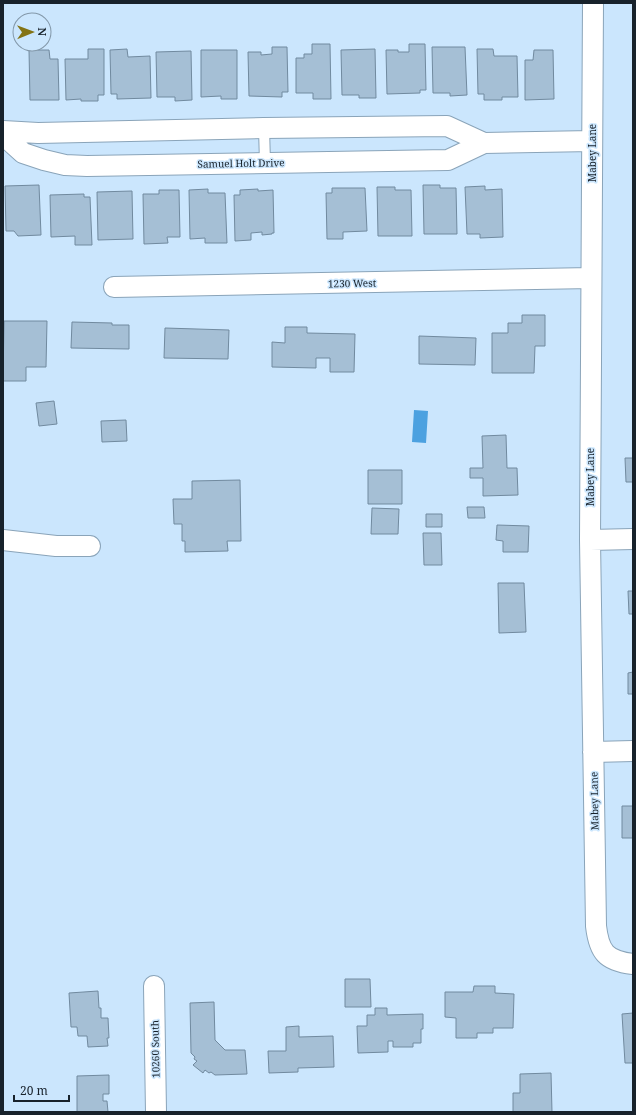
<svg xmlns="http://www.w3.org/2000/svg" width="636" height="1115" viewBox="0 0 636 1115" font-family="'Noto Serif',serif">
<rect width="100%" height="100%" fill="#cbe6fd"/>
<!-- water -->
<path fill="#4ca1e0" d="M414,410L428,411L426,443L412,442Z"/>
<!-- building -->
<path fill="#a5bfd5" stroke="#718a9f" d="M312,44H330L331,99H313V93H296V58H304V54H312Z
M409,44H425L426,90H420V93L387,94L386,50H398V52H409Z
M272,47H287L288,92H282V97L249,96L248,52H261V55L272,54Z
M432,47H465L467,95L450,96V93H433Z
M88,49H104V95H98V101H81V99L66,100L65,59H88Z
M127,49L128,57L150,56L151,98L117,99V94H111L110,50Z
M375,49L376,98H359V95H342L341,50Z
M477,49H493L494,56H517L518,97H502V100H484V94H478Z
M29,50H49L50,59H58L59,100H30Z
M201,50H237V99H221V96L201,97Z
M534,50H553L554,99L525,100V60H533Z
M191,51L192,100L175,101V97H157L156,52Z
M39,185L41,235L18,236L14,231H6L5,186Z
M423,185H440V188H456L457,234H424Z
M485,186V190L502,189L503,237L480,238V234H467L465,187Z
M377,187H395V190H411L412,236H378Z
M332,188H365L367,231L343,232V239H327L326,193H332Z
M208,189V193H225L227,243H205V238L190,239L189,190Z
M258,189V191L273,190L274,233H272V234L262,235V232L251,233V240L235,241L234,195H240V190Z
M159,190H179L180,237H167L168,243L144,244L143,194H159Z
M132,191L133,239L98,240L97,192Z
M84,194V197H90L92,245H75V236L51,237L50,195Z
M522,315H545V346H535L534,373H492V333H508V323H522Z
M4,321H47L46,367H26V381H3Z
M72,322L112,323V325H129V349L71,348Z
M285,327H307V333L355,334L354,372H330V358H316V368L272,367V342L285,343Z
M165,328L229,330L228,359L164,358Z
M419,336L476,338L475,365L419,364Z
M54,401L57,424L39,426L36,403Z
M126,420L127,441L102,442L101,421Z
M506,435L507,468H517L518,495L483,496V478H470V468H483L482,436Z
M625,458H633V482H626Z
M368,470H402V504H368Z
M240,480L241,541H227L228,551L185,552V541H182V524H174L173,499H192V481Z
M467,507H484L485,518H468Z
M372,508L399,509L398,534H371Z
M426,514H442V527H426Z
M497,525L529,526L528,552H503V541L496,540Z
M423,533H441L442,565H424Z
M498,583H524L526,632L499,633Z
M628,591H633V614H629Z
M633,672V694H628V673Z
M622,806H633V838H622Z
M345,979H370L371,1007H345Z
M474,986H495V993L514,994L513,1028H493V1033H477V1038H456V1018L445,1017V992H473Z
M98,991L99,1008H101V1018H108L109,1038H107L108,1046L88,1047L87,1036H78L77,1027H71L69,993Z
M214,1002L215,1040L225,1050H245L247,1074L215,1075L211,1072L209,1073L205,1070L203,1073L193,1065L197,1061L194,1059L195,1057L191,1053L190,1003Z
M375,1008H387V1015L423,1014V1029H421V1043H413V1047H393V1041H388V1052L358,1053L357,1026H367V1015H375Z
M633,1013V1063H625L622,1014Z
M299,1026V1037L333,1036L334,1067L298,1068V1072L269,1073L268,1051H286V1027Z
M551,1073L552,1112H513V1093H520V1074Z
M109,1075V1094H103V1101H107L108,1112H77V1076Z"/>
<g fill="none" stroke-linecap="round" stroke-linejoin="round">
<defs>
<path id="service" d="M264,128L265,163"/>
<path id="minor" d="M593,3L590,540L596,926C599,952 606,961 633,964
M3,131L38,133L264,128L447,126L484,143
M3,135L23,153L44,160L65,165L87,166L448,160L484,143L592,141
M114,287L591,278
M3,540L56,546H90
M590,540L633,539
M593,752L633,751
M154,986L156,1112"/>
</defs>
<!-- service casing -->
<use href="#service" stroke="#8aa4b9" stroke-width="12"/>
<!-- minor casing -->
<use href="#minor" stroke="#8aa4b9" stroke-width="22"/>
<!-- service -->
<use href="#service" stroke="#fff" stroke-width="10"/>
<!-- minor -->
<use href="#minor" stroke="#fff" stroke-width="20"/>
</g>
<g text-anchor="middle" stroke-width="3" stroke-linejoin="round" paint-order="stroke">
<!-- street labels -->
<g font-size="10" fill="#18222b" stroke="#cbe6fd">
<text transform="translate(592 153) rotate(-90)" y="4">Mabey Lane</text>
<text transform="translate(241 163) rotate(-1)" y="4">Samuel Holt Drive</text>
<text transform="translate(352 283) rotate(-1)" y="4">1230 West</text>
<text transform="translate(590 477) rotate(-90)" y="4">Mabey Lane</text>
<text transform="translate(594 801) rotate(-91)" y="4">Mabey Lane</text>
<text transform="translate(155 1049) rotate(-91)" y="4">10260 South</text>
</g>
</g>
<!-- border -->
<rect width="636" height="1115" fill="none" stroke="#18222b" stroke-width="8"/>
<!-- north arrow -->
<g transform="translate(32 32) rotate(89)"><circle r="19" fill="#cbe6fd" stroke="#8398a9"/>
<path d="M0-3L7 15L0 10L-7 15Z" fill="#837315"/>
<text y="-6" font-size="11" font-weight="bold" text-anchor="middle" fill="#18222b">N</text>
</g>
<!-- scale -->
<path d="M14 1095v6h55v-6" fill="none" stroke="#18222b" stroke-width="2"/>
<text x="20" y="1095" font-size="12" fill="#18222b" stroke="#cbe6fd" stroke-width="3" paint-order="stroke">20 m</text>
</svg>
